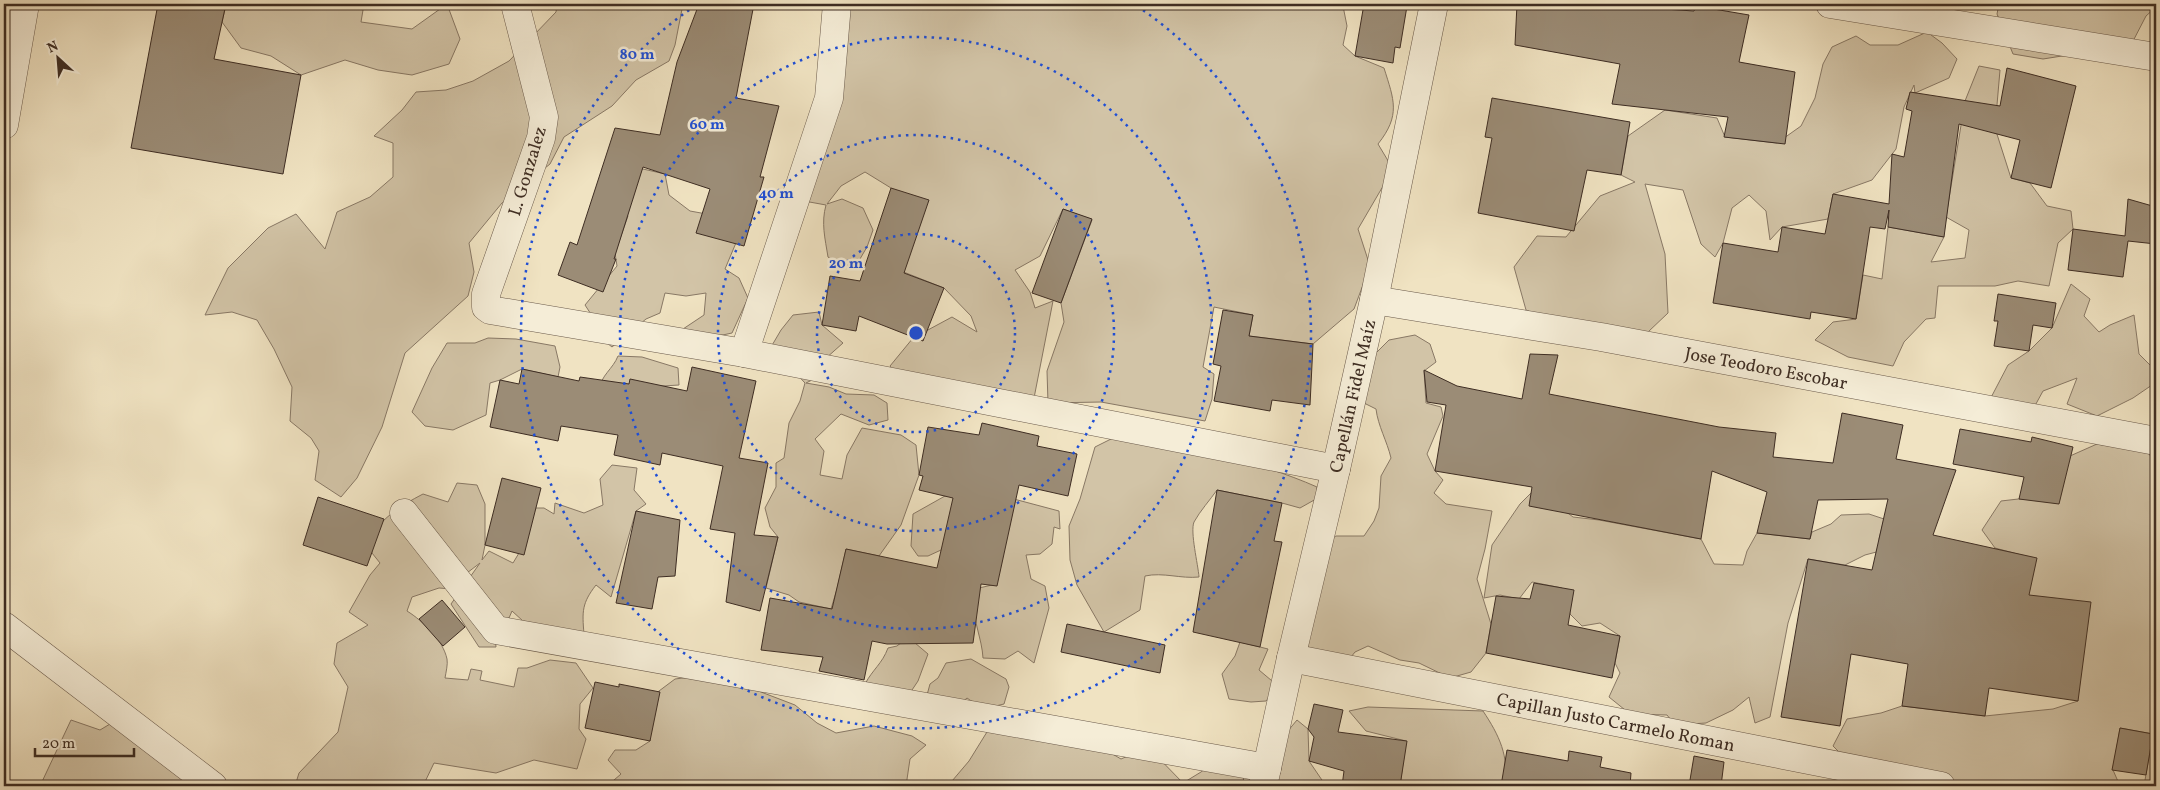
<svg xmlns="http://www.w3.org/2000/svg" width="2160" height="790" viewBox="0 0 2160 790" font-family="Vollkorn,serif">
<rect width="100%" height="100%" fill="#f0e3c2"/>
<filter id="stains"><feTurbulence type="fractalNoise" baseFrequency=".004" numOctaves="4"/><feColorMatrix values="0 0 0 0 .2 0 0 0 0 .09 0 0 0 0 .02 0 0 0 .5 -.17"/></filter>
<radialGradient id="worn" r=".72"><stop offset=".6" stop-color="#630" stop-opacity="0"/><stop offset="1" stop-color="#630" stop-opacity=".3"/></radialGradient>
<!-- green -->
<path fill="#d2c4a7" stroke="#887865" d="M221,4H364L361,22L412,29L447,4L460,39L449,64L412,75L378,70L345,60L301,75L271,56L241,48L222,22L226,5Z
M557,4H683L675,45L669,61L636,80L612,106L564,137L550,164L502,203L469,243L474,272L468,296L405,353L382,427L357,478L341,497L315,480L319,451L311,438L290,421L292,387L274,349L257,320L232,312L205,315L228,268L268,228L296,214L325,249L337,212L370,197L393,177V143L374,136L402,110L416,92L446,90L473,81L509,61L556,12Z
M840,4H1338L1343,6L1347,26L1343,45L1355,56L1384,68C1394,100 1401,115 1378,144L1393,169L1358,229L1370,266L1354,309L1313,344L1249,336L1253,315L1214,307L1203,367L1214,374L1212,399L1205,421L1101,402L1048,403L1047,371L1064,322L1061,303L1092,220L1063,209L1040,256L1015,270L1030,292L1035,308L1053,301L1034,398L904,384L890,366L913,338L952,317L977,332L971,316L944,288L901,271L891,188L865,172L841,186L827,204L842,199L863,208L873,230L867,247L857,264L840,266L828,257C825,238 821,223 826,205L804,201Z
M1999,4H2156V7L2146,16L2131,45L2043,59L2013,54L1997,14Z
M1927,32L1942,43L1957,59L1949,78L1915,93L1914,85L1904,107L1896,149L1872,180L1833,194L1828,219L1782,227L1770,240L1766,211L1749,195L1732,208L1723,243L1715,257L1701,244L1683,190L1645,184L1665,254L1668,313L1648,332H1577L1526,310L1514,267L1537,236L1566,237L1600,196L1635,182L1621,175L1628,136L1665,110L1717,118L1725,137L1777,143L1801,126L1815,98L1823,64L1832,47L1856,36L1870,45H1898Z
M1979,66L2000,70L1995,128L2011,178L2030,183L2047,206L2071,211L2073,229L2058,243L2049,286L2018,281L1995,286H1938L1935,318L1926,319L1904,342L1893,366L1848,357L1815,340L1833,322L1856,319L1863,275L1882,279L1888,227L1944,237L1931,262L1965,258L1969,230L1946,217L1965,101Z
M643,169L665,174L669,195L690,211L712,215L738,238L725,269L739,278L748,298L732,333L704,339L683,329L704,315L706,293L686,296L665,293L660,313L646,319L612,347L602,339L598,325L585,305L617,266L615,253L628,216L616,200L624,181Z
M2071,284L2090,299L2084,316L2099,332L2110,325L2134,315L2139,354L2154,369L2152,385L2133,398L2097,416L2067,404L2077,378L2043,391L2031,413L1985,409L2008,365L2029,351L2052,328Z
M819,312L822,325L843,343L825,359L822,375L806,383L829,387L846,394L874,395L887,403L888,420L869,425L841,414L815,439L824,451L820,475L842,479L847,455L862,428L901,435L916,445L919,475L901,525L879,556L846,549L837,589L831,609L799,602L789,595L766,588L778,537L770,527L765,508L776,487V463L784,458L789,423L800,401L805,383L771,347L781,330L793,315Z
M1415,335L1430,344L1436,362L1424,371L1426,403L1441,407L1443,416L1427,454L1435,471L1443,480L1434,493L1446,504L1492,511L1485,549L1477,579L1491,624L1486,653L1471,672L1450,678L1419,663L1400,660L1368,646L1355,652L1338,673H1312L1293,613L1322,543L1336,536H1364L1374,521L1379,508L1381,476L1391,458C1387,441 1378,426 1376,409L1360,401L1370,359L1389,340Z
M488,338L516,339L555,346L560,367L558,377L522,369L500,380L490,383L486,415L453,430L425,426L412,412L432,368L447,343H475Z
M618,356L642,357L678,368L679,385L599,390C601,375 613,369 618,356Z
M1125,432C1189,448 1256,460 1317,487L1316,499L1300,508L1282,503L1217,490C1210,500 1200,511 1194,522C1190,532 1198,564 1199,577C1181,579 1163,572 1145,576L1140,610L1104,632L1077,585L1070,560L1069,526L1080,499L1095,447Z
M2097,444L2147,452L2156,462V786H2144L2153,734L2120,728L2113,770L2120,786H2011L1999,782H1920L1844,757L1833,746L1847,719L1881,713L1902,706L1985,716L2053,709L2078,701L2024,595L2036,559L1995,548L1982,530L2001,501L2027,498L2070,456Z
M612,465L637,468L634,490L646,504L636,511L611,597L596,585C582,603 582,611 584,634L523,621L512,611L509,618L494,625L496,647H479L451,604L480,563L463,576L452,589L439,588L412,597L407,611C423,621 443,640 447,659C448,664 446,672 445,678L468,680L471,669L482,671L480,680L514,687L518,668H527L550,660L576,663L593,688L580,704L579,729L586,739L577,769L534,760L496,773L434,763L423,786H295L299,773L338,732L348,687L334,664L337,643L368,625L349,612L370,575L380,563L372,553L369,537C385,516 400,506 423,494L448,502L457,483L477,485L485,504V545L482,560L489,551L513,563L519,553L528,508H544L554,514L555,503L584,513L603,505L600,479Z
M1532,492L1548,498L1573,517L1599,520L1701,539L1714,564L1743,565L1747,551L1757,533L1810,539L1812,532L1831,524L1841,515L1869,514L1884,519L1879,539L1884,550L1865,555L1845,565L1808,559L1788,623L1770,717L1755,723L1749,697L1733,710L1706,723L1675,725L1667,715L1630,714L1609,697L1620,673L1615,663L1620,636L1600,623L1582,626L1570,614L1562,588L1532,582L1519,599L1500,595L1484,598L1492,545L1520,504Z
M945,496L1010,498L1059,511L1060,529L1054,527L1052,544L1040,554L1026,555L1031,579L1045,586L1049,608L1034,663L1018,651L1005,659L983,658C982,639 973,621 974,603C974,598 977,592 979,588L992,585L987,573L941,550L928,556H918L911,546L913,514Z
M908,637L928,654L918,681L908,696L865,684C873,669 882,664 888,648L897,646Z
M1240,642L1268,649L1259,670L1278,686L1266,701L1251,702L1229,699L1222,674L1235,656Z
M971,659L1006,679L1009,687L1004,704L983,709L967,698L951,712L927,695L930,684L938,678L946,663Z
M714,674L795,705L817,723L836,733L874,726L912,736L926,745L910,759L906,786H607L621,774L608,760L615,750H636L650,741L651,697L675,679Z
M1368,707L1483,711C1499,735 1510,757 1504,786H1400L1406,741L1366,731L1349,711Z
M995,719L1099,746L1121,759L1148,747L1183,783L1201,772L1218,759L1243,773L1244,786H951L952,781L969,761Z
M71,720L100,730L115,721L219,786H40Z
M1297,720L1308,729L1309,761L1326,786H1272L1287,732Z"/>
<!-- building -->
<path fill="#9b8c76" stroke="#3e2d23" d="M158,4H226L214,59L301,75L283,174L131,148Z
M699,4H754L736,98L779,106L760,177H764L744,246L696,233L710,189L643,167L614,259H616L603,292L558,275L570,242L577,245L615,128L660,135L677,62Z
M1364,4H1391L1407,6L1400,48L1395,47L1393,63L1355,56Z
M1517,4H1620L1619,6L1694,11L1696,6L1749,15L1739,62L1795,72L1785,144L1724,137L1728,117L1612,104L1620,64L1515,45Z
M2007,68L2076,86L2051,188L2011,178L2020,140L1959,124L1944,237L1888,227L1889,210L1885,229L1870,227L1856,319L1811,312L1810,319L1713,303L1723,243L1778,252L1782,227L1825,234L1833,194L1889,204L1892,154L1904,157L1912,111L1906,109L1910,92L2000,106Z
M1492,98L1630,122L1621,175L1587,170L1574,231L1478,213L1492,138L1485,137Z
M891,188L929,200L904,273L944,288L923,341L859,316L856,331L822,325L830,276L860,281Z
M2128,199L2156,207V244L2128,241L2123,277L2068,270L2073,229L2125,236Z
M1063,209L1092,219L1061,303L1032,293Z
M1998,294L2056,303L2052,328L2033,325L2029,351L1994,346L1998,321H1994Z
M1223,310L1253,315L1249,336L1313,344L1310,405L1272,400L1270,411L1214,401L1221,366L1213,364Z
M1530,354L1558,355L1549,394L1719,427L1776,433L1773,457L1833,463L1842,413L1903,425L1896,459L1956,470L1933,535L2037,558L2029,595L2091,602L2078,701L1989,688L1985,716L1902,706L1908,664L1851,654L1840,726L1781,717L1808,559L1872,570L1888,499L1818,500L1810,539L1757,533L1767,492L1712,471L1701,539L1529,506L1532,487L1435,471L1446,405L1427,402L1424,370L1457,386L1522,399Z
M692,367L756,381L739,458L768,463L754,535L778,537L760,611L726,602L735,533L710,529L723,466L662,453L660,465L614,455L618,435L561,426L558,441L490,427L500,380L519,384L522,369L579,381L580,377L629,384L630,379L687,391Z
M982,423L1039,436L1037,446L1077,454L1068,496L1019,485L997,586L981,584L973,643L887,644L872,641L864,680L819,671L823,657L761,650L770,598L832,609L846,549L937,568L953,498L919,490L923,476L919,475L928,427L979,435Z
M1960,429L2031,442L2032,437L2073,447L2059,504L2019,499L2024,477L1953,464Z
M502,478L541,488L524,555L485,545Z
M1217,490L1282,503L1274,541L1282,542L1260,647L1193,632Z
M318,497L384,519L367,566L303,545Z
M636,511L680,520L675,576L658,577L652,609L616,603Z
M1534,583L1574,590L1568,625L1620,636L1612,678L1486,653L1496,596L1530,599Z
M442,600L465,627L443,646L419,619Z
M1067,624L1165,645L1160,673L1061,652Z
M595,682L619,687V684L660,692L650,741L585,728Z
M1314,704L1343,710L1338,732L1407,741L1400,786H1342L1344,771L1309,761L1314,737L1308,729Z
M2120,728L2153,734L2146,775L2112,770Z
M1507,750L1568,761L1569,751L1602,757L1600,767L1631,773L1630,786H1501Z
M1694,756L1724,762L1721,786H1689Z"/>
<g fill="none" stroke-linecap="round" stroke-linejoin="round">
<defs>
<g id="street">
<path d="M515,4L544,117L541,138L486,294V307L490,310L744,353L1336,469"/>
<path d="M1830,4L2156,57"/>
<path d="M4,125L25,4"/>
<path id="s1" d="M1374,300L1601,337L2156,441"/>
<path d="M744,353L829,98L837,4"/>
<path d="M404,513L496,630L1267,768"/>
<path d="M4,626L213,786"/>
<path id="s2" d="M1291,658L1941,786"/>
<path id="s3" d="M1263,786L1291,658L1336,469L1374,300L1434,4"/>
</g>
</defs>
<!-- street casing -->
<use href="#street" stroke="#6a5a4b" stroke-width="29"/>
<!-- street -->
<use href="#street" stroke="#f5edd7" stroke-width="28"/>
</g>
<!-- distance rings -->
<g fill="none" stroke="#1d4ed8" stroke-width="2.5" stroke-dasharray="2.5 5">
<circle cx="916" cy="333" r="99"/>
<circle cx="916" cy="333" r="198"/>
<circle cx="916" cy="333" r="296"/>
<path d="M1137 6A395 395 0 1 1 695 6"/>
</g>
<g text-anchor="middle" stroke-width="5" stroke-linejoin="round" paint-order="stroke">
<!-- street labels -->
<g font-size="18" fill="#3e2d23" stroke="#f5edd7">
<text transform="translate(527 171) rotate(-73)" y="6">L. Gonzalez</text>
<text dy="6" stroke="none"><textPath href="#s1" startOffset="398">Jose Teodoro Escobar</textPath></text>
<text dy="6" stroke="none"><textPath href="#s3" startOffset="400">Capellán Fidel Maíz</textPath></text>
<text dy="6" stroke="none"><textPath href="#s2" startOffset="331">Capillan Justo Carmelo Roman</textPath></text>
</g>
</g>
<circle cx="916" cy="333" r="8" fill="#1d4ed8" stroke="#f5edd7" stroke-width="2.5"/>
<g font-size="15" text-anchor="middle" font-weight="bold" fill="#1d4ed8" stroke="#f5edd7" stroke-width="5" stroke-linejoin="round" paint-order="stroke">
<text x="637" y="59">80 m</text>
<text x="707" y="129">60 m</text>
<text x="776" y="198">40 m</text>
<text x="846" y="268">20 m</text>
</g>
<!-- margin -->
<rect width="2160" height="790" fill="none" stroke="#f0e3c2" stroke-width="20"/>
<rect x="5" y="5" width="2150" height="780" fill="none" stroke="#3e2d23" stroke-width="2.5"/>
<rect x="10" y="10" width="2140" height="770" fill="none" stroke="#3e2d23"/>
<!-- north arrow -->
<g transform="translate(58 58) rotate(334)" stroke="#f5edd7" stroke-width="4" paint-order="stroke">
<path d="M0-4L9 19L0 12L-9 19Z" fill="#3e2d23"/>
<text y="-8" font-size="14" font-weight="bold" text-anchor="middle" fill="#3e2d23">N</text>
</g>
<!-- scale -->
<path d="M35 748v8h99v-8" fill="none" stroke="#3e2d23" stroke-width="2.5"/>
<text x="42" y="748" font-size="15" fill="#3e2d23" stroke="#f5edd7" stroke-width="4" paint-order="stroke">20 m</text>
<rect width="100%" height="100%" filter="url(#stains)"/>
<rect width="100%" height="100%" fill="url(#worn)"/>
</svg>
